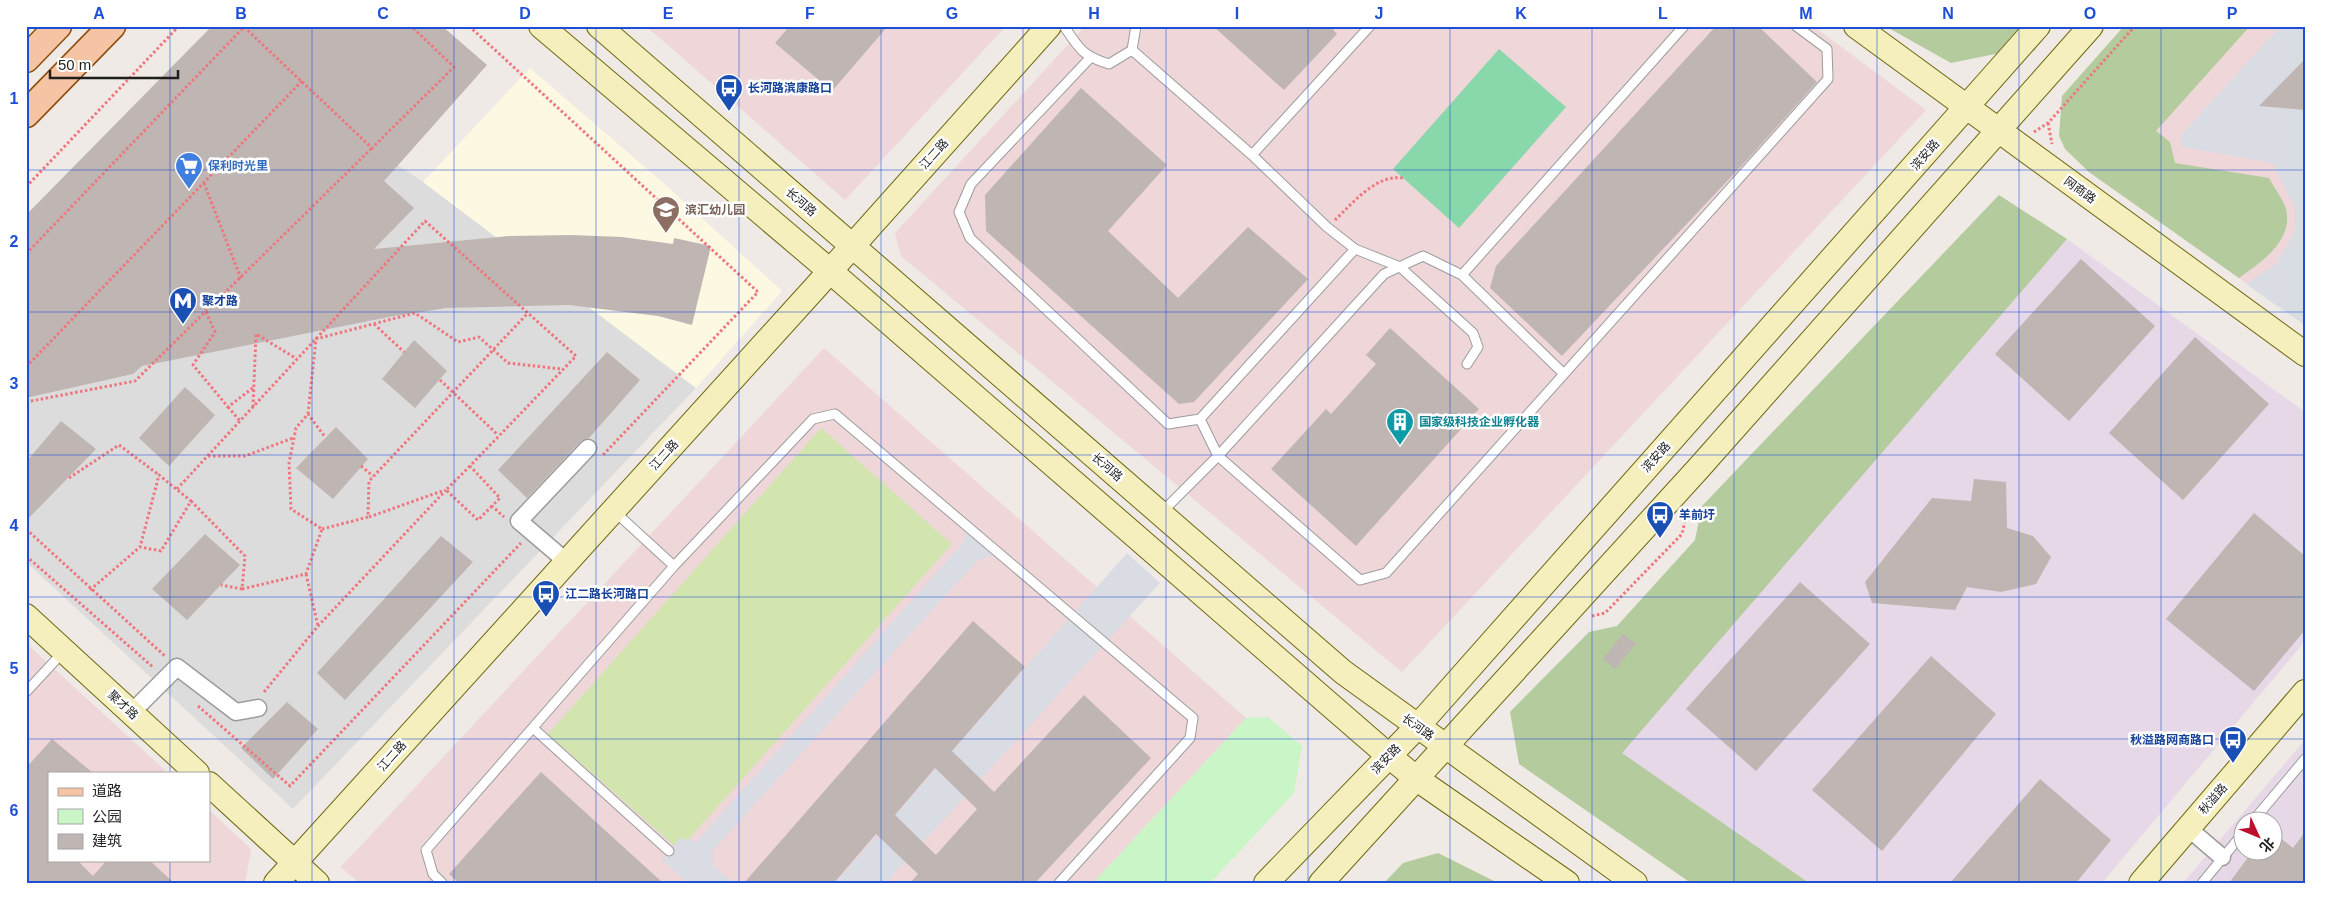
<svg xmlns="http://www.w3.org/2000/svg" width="2331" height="909" viewBox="0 0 2331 909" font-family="Arial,'Noto Sans SC',sans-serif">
<rect width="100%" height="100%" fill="#efeae5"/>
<!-- residential -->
<path fill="#dddcdc" d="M372,148L423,182L696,388L293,809L26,562V398L133,374L309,204Z"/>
<!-- commercial -->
<path fill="#eed6d9" d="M646,26H1006L845,200Z
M1085,26H1813L1926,110L1402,672L901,256L895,233Z
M2223,26H2305V325L2089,172Z
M824,348L1246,718L1093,883H359L341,867Z
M26,643L168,773H49V860H209V810L251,849L245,883H26Z"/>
<!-- industrial -->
<path fill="#e7d8e7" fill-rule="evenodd" d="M2067,239L2305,412V641L2102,883H1809L1621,753Z
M2305,740V883H2183ZM2244,822H2274V852H2244Z"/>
<!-- education -->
<path fill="#fdf8e1" d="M530,68L661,181L782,291L696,388L423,182Z"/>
<!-- grass -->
<path fill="#d3e5af" d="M821,428L952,544L679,850L548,734Z"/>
<!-- forest -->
<path fill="#b3cb9d" d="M1885,26H2024L2000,53L1951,63Z
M2124,26H2250L2156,131L2170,142L2175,163L2269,178C2274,188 2283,199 2286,209C2294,241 2260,263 2239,278L2089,172L2065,149L2059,136L2062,96Z
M1999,195L2067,239L1622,753L1809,883H1691L1519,764L1510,712L1589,632L1617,626L1695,540L1702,506Z
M1438,853L1496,882L1384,883L1403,863Z"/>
<!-- park -->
<path fill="#caf5c6" d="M1268,717L1302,746L1294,793L1210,883H1093L1246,718Z"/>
<!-- pitch -->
<path fill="#89d8ac" d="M1499,49L1566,107L1459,228L1393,169Z"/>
<!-- plaza -->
<path fill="#dadce4" d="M2281,26H2305V59L2260,106L2305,110L2303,324L2246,284L2277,263L2295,230V208L2273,163L2182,147L2180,136Z
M967,526L999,553L978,560L712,851L713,865L733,883H688L662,860L680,838L696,842L962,544Z
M1127,553L1160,583L886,883H835Z"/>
<!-- building -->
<path fill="#bfb5b2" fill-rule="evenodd" d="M212,26H442L487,65L384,181L414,208L374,249L509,236L571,235L622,237L673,244L674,238L711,246L692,325L658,316L569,305L446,308L389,317L142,366L133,374L26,398V215Z
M790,26H888L832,91L775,43Z
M1213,26H1330L1337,34L1284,90Z
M1716,26H1758L1817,82L1748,159L1562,356L1490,288L1496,266Z
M2305,59V110L2259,106Z
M1081,88L1167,165L1108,231L1178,298L1248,227L1308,279L1194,402L1179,404L986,231L985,195Z
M2081,259L2155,326L2069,421L1995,354Z
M1390,328L1479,409L1356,546L1271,469L1326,409L1331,414L1376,364L1366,355Z
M2195,337L2269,404L2183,500L2109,433Z
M414,340L447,371L415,408L382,379Z
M607,352L640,380L589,438L581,441L527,498L498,470Z
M185,387L215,415L169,466L139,438Z
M61,421L96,449L26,521V462Z
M336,427L368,459L333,499L296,468Z
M1974,479L2006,482L2007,528L2033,536L2051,557L2036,584L2001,592L1967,587L1955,610L1872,603L1865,582L1932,498L1971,501Z
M2254,513L2305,556V630L2254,691L2166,619Z
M205,534L240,565L187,620L152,589Z
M441,536L473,562L345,700L317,673Z
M1800,582L1870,644L1756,771L1686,709Z
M973,621L1025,667L952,751L994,792L1084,695L1151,758L1035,883H910L918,874L876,834L834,883H744ZM935,768L977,809L936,855L895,815Z
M1623,634L1636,644L1615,669L1603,659Z
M1931,656L1996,714L1882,851L1812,790Z
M287,702L318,729L273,779L241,748Z
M52,739L93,773H49V860H77L93,876L107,860H149L174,883H26V768Z
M541,772L663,883H459L449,874Z
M2040,779L2111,840L2076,883H1950Z
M2305,832V883H2229L2252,852H2274V833L2293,848Z"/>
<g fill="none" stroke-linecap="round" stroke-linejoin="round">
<defs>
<path id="lane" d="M1064,26C1079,49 1083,56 1109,64L1132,50L1136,26
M1090,58L971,184L959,212L970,238L1168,424L1200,419L1355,249L1327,227L1252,155L1132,50
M1252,155L1370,26
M1355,249L1400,267L1473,333L1478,347L1467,364
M1462,275L1684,26
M1200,419L1218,456L1360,580L1386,573L1828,79L1827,49L1796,26
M614,511L674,566
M1162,512L1218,456L1384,274L1423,256L1462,275L1564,374
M26,692L64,651
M533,728L669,851
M2252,822L2305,759
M442,883L433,874L426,850L674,566L813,419L835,414L1193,718L1190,738L1059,883
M2202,883L2244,832"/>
<path id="street" d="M567,562L519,521L588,448
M131,713L177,667L236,712L258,708
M2188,828L2222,857"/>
<path id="secondary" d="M541,26L830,271L1389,756L1417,779L1567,883
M599,26L1343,672L1635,883
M1856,26L2305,354
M26,616L197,773
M209,784L317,883
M276,883L814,289L1049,26
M1266,883L1417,727L2038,26
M1321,883L1697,470L2091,26
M2141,883L2305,692"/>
<path id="primary" d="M26,59L58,26
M26,114L112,26"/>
</defs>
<!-- lane casing -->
<use href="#lane" stroke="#9c9c9c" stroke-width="11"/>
<!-- street casing -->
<use href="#street" stroke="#9c9c9c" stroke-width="19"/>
<!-- secondary casing -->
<use href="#secondary" stroke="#6e680d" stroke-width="26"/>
<!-- primary casing -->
<use href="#primary" stroke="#8e4c0b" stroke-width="29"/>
<!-- path -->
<path stroke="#ef767e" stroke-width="3" stroke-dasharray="2.5 2.5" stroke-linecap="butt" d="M469,26L758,292L602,456
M244,27L372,148L454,67L411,26
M2048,123L2052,144
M2034,132L2048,123L2135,26
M204,183L241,279
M26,187L179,26
M1335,220C1353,203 1376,174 1403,178
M26,254L244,27
M206,312L215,332L193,365L228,407L254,387
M374,324L404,352
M26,367L302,81
M440,380L498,435
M26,402L135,381L372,148
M228,407L240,421
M253,407L256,334L297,359
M308,414L316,339L415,313L458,342L479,337L508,363L562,369
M208,456H245L293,438
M361,466L373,476
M470,466L446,490L478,520L492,506
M69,478L119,445L159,475
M177,489L425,221L576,356L470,466L500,498L492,506L504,517
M191,501L245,556L242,589L221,585
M369,517L445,490
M26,529L166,657
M322,529L368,517L369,481L528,313
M26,556L154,668
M306,574L318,626
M242,589L306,574L322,529L291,509L289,463L296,428L308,414L325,437
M90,590L140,547L161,551L191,501L159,475L140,547
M1592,616L1605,613L1682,534L1687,512
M264,692L318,626L446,490
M198,706L290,786L521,543"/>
<!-- lane -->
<use href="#lane" stroke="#fff" stroke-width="9"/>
<!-- street -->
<use href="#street" stroke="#fff" stroke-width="16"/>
<!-- secondary -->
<use href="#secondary" stroke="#f5eebd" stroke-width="24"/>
<!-- primary -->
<use href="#primary" stroke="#f5c4a4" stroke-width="26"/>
</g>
<!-- grid -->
<path fill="none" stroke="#1d4ed8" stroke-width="1" stroke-opacity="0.55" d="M170,26V773M312,26V883M454,26V883M596,26V883M739,26V883M881,26V883M1023,26V883M1166,26V883M1308,26V883M1450,26V883M1592,26V883M1734,26V883M1877,26V883M2019,26V883M2161,26V883M26,170H2305M26,312H2305M26,455H2305M26,597H2305M26,739H2305M170,860V883"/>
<!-- icons -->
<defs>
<symbol id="bus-pin" viewBox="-11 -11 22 30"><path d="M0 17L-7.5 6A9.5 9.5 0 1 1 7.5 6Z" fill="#1a4fb4" stroke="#fff"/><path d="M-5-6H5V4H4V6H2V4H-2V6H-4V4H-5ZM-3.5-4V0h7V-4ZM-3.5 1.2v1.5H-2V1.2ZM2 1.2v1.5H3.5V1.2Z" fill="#fff"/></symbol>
<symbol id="supermarket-pin" viewBox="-11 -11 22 30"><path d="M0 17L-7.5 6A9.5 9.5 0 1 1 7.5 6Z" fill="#3f7fe0" stroke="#fff"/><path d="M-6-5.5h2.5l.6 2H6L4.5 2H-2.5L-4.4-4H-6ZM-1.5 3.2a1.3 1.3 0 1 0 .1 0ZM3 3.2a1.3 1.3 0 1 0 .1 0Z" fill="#fff"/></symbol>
<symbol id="school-pin" viewBox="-11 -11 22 30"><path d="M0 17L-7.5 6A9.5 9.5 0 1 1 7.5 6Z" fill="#8d6e63" stroke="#fff"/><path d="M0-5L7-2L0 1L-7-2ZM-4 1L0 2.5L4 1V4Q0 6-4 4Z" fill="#fff"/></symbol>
<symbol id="metro-pin" viewBox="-11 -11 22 30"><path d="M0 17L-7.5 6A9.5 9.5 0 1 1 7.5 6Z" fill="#1a4fb4" stroke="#fff"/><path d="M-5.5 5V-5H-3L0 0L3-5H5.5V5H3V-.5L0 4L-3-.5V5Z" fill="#fff"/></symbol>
<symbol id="building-pin" viewBox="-11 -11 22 30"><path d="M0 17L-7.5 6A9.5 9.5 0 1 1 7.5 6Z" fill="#0f9aa8" stroke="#fff"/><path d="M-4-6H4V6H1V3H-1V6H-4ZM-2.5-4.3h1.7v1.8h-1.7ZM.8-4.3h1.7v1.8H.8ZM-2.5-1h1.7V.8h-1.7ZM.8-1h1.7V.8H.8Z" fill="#fff"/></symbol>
</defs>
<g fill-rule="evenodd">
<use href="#bus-pin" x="713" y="72" width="32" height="43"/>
<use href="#supermarket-pin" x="173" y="150" width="32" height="43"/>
<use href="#school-pin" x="650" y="194" width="32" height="43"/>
<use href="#metro-pin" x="167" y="285" width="32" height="43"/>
<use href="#building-pin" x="1384" y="406" width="32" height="43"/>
<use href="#bus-pin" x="1644" y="499" width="32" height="43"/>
<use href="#bus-pin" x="530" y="578" width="32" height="43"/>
<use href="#bus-pin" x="2217" y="724" width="32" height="43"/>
</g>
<g text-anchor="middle" stroke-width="5" stroke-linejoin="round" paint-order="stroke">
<!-- transit labels -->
<g font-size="12" font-weight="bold" fill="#164399" stroke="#fff" text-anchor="start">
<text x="748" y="92">长河路滨康路口</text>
<text x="202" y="305">聚才路</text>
<text x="1679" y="519">羊前圩</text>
<text x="565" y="598">江二路长河路口</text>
<text x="2214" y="744" text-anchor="end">秋溢路网商路口</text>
</g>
<!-- street labels -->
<g font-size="12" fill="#1f1f1f" stroke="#fff">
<text transform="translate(934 154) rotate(-48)" y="4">江二路</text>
<text transform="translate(1925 155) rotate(-49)" y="4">滨安路</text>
<text transform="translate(2080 190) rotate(36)" y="4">网商路</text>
<text transform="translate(801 202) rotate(41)" y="4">长河路</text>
<text transform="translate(664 455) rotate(-48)" y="4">江二路</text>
<text transform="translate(1656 457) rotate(-48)" y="4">滨安路</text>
<text transform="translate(1107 467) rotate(41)" y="4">长河路</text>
<text transform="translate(123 705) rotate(43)" y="4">聚才路</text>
<text transform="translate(1418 727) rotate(36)" y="4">长河路</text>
<text transform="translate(392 756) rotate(-48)" y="4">江二路</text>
<text transform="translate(1386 759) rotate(-46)" y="4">滨安路</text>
<text transform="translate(2213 799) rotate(-49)" y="4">秋溢路</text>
</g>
<!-- shop labels -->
<g font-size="12" font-weight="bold" fill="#366cbe" stroke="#fff" text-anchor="start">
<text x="208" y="170">保利时光里</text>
</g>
<!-- education labels -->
<g font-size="12" font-weight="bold" fill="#785e54" stroke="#fff" text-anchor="start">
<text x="685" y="214">滨汇幼儿园</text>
</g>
<!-- culture labels -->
<g font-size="12" font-weight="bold" fill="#0d838f" stroke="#fff" text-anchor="start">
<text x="1419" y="426">国家级科技企业孵化器</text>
</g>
</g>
<!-- border -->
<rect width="2331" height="909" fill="none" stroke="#ffffff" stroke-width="55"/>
<!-- legend -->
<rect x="48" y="772" width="162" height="90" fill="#ffffff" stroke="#a5a5a5"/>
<rect x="58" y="788" width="25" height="8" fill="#f5c4a4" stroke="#a5a5a5"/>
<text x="92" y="796" font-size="15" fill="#1f1f1f">道路</text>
<rect x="58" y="809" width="25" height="15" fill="#caf5c6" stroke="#a5a5a5"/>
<text x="92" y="822" font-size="15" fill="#1f1f1f">公园</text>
<rect x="58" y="834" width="25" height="15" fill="#bfb5b2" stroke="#a5a5a5"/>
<text x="92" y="846" font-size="15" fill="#1f1f1f">建筑</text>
<!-- north arrow -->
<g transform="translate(2258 836) rotate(134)"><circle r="24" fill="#ffffff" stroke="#a5a5a5"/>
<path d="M0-4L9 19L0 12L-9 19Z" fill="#be0f2d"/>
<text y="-8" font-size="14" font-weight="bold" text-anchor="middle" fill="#1f1f1f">北</text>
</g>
<!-- scale -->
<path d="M50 70v8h128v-8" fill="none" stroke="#1f1f1f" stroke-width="2.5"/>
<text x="58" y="70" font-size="15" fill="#1f1f1f" stroke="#ffffff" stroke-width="4" paint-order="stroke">50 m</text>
<rect x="28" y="28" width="2276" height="854" fill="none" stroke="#1d4ed8" stroke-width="2"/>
<g font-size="16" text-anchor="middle" font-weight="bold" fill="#1d4ed8">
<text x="99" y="19">A</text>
<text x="241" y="19">B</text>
<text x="383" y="19">C</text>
<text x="525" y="19">D</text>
<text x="668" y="19">E</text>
<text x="810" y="19">F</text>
<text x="952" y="19">G</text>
<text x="1094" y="19">H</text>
<text x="1237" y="19">I</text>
<text x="1379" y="19">J</text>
<text x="1521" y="19">K</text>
<text x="1663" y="19">L</text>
<text x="1806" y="19">M</text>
<text x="1948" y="19">N</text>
<text x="2090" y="19">O</text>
<text x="2232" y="19">P</text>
<text x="14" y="104">1</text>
<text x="14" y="247">2</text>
<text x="14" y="389">3</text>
<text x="14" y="531">4</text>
<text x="14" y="674">5</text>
<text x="14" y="816">6</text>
</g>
</svg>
